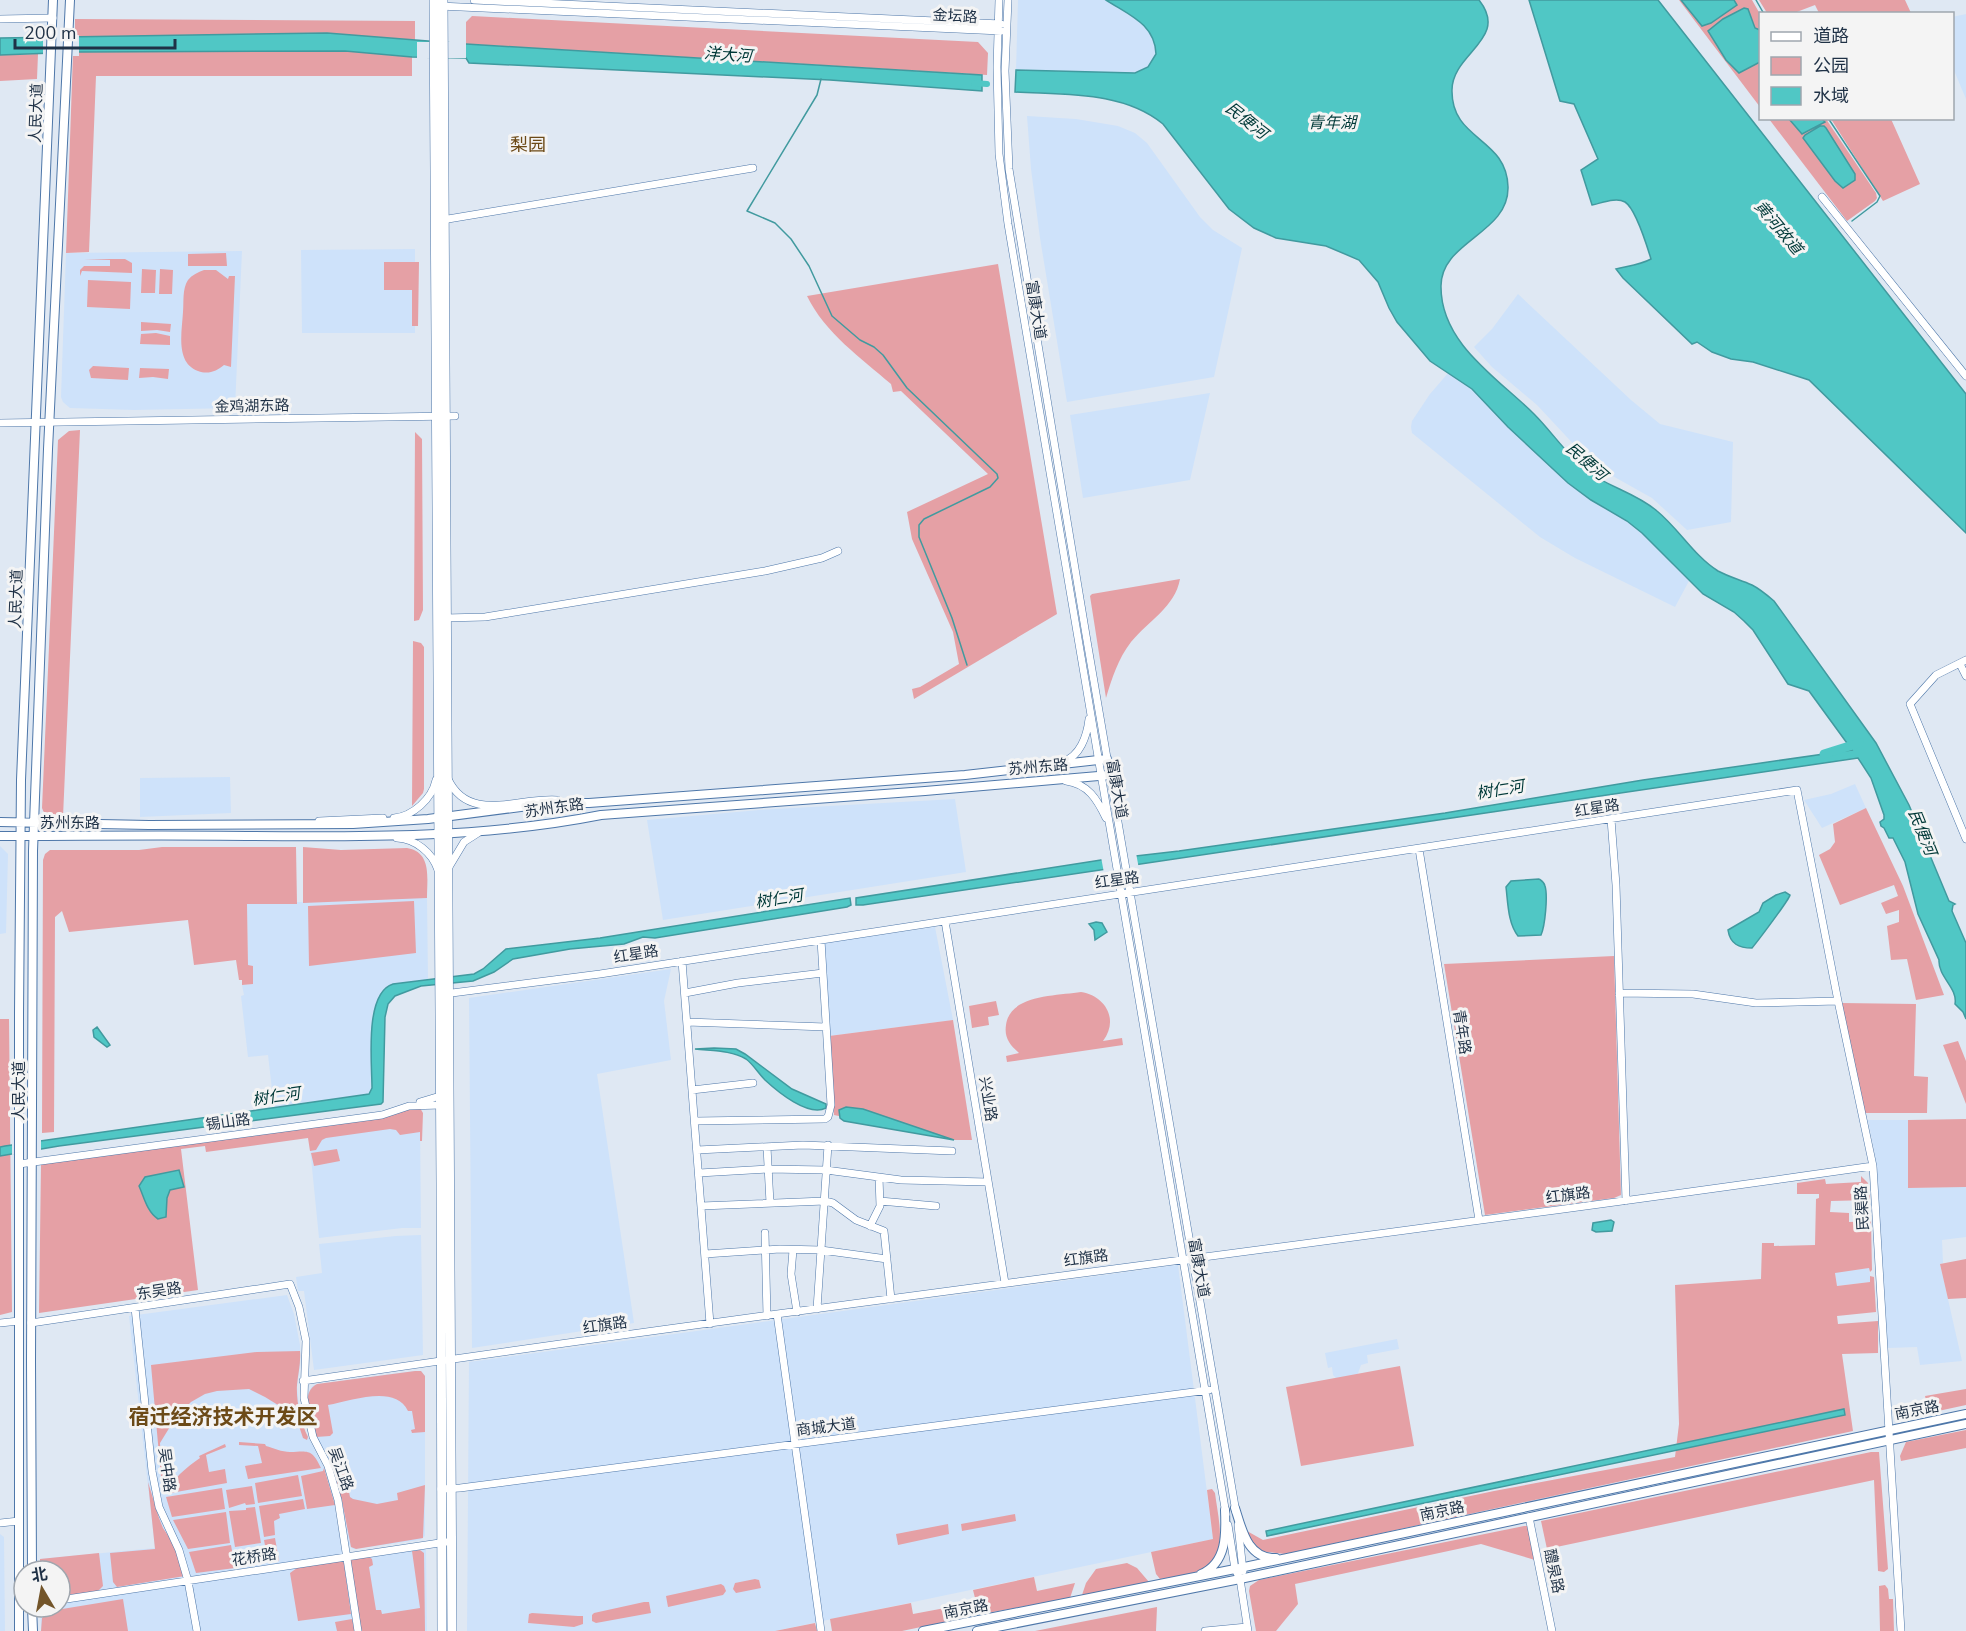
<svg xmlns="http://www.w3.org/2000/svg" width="1966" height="1631" viewBox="0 0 1966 1631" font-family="'Nunito Sans','Noto Sans SC',sans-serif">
<rect width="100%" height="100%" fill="#dfe8f3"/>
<!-- built -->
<path fill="#cee2fa" d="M1018,0H1107L1148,28L1153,36L1157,54L1148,67L1135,73L1016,70Z
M1966,14V99L1953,68L1952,17Z
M1027,116L1076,119L1118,126L1135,133L1147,143L1200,217L1213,230L1242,248L1214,377L1067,402L1040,238L1031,169Z
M415,249V333H302L301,250Z
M242,251L235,408L134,410L70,408L63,402L61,397L66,253Z
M1518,294L1631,400L1660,424L1733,442L1731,522L1687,530L1652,498L1593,465L1537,405L1492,367L1474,347L1492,329Z
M1449,372L1472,389L1568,483L1591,500L1627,521L1653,542L1689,581L1675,607L1575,558L1540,537L1412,433L1411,427L1412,421L1430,394Z
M1210,393L1190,480L1083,498L1070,415Z
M230,777L231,813L140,817V778Z
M1855,784L1866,808L1822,828L1804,800L1831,794Z
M955,799L966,872L663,920L647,820L759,810Z
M0,846L8,854L6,933L0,934Z
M427,897L428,980L393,984L373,1013L371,1092L369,1094L274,1107L268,1055L248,1057L241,996L244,995L242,985L253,984V966H248L247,904Z
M935,927L953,1020L829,1036L824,943Z
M671,969L664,1001L671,1060L597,1074L634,1323L472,1348L469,998Z
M1868,1120H1908V1188L1966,1187V1237L1942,1240L1943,1263L1940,1264L1962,1361L1920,1365L1917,1347L1888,1348L1877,1165Z
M420,1123L421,1228H402L319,1238L309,1138Z
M421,1235L423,1355L314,1370L304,1291H298L296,1277L322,1273L319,1244L396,1236Z
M1178,1265L1213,1539L775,1631H467L469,1362Z
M1869,1268L1871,1282L1837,1286L1835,1272Z
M287,1295L294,1314L300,1345V1365L297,1387L300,1414L305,1431L324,1468L333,1495L343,1559L424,1549L426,1550L427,1631H41L40,1607H60V1571H40V1559L155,1548L129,1316Z
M1397,1339L1399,1349L1367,1355L1368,1363L1361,1365L1354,1384H1342L1333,1375L1332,1367L1328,1368L1325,1353Z
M415,1371H421L425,1376V1536L420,1540L353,1549L349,1545L342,1501L334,1475L316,1437L308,1393L312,1386L317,1384Z
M0,1534L4,1537L5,1631H0Z"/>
<!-- green -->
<path fill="#e5a0a5" d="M1679,0H1752L1760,14V107Z
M1759,0H1905L1911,13H1819L1815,5L1794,13H1767Z
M472,16L978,42L988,53L987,75L466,44V22Z
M75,19L415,21V40L327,33L75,37Z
M345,51L412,57V76H96L89,252L66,253L73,54L79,52Z
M38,54L37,79L0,81V55Z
M1769,119H1826L1876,193L1877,198L1875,201L1847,221Z
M1831,119H1891L1920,184L1883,201Z
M226,253L227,266H188V254Z
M84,259H125L132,263V273L82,271L80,276V270L84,266H110V260Z
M384,262H419L418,326H412V290H384Z
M998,264L1057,614L914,699L912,689L920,687L959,664L953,632L912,539L907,512L988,474L901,391L893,392L891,384C861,358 825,333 807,296Z
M142,269L156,270L155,293H141Z
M160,269L173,270L172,294H159Z
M204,270H216L228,279L229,276H235L231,367L224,365C217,371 208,375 198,371C175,363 182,331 183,312C184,302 182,289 188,280C192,275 198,272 204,270Z
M88,280L131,282L130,309L87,307Z
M141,322L171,324L170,332L157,330L141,331Z
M156,333L170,336V345L140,344L141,334Z
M93,366L129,368L128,380L91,378L89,370Z
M140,368L169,369L168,379L153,377L139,378Z
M80,430L63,817C52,818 46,819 42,808L58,440L69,431Z
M415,432L422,439L423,610L419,620L414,621Z
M1180,579C1175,607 1148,621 1131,642C1118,659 1112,678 1106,698L1090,596L1092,594Z
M413,641L421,643L424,647V789L423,793L412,806Z
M1866,808L1903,886L1944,995L1916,1000L1907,959L1891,960L1887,926L1899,922V910L1886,914L1881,903L1898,896L1894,885L1840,905L1819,855L1830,849L1835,842L1833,824Z
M162,847H296L297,904H247L248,965L253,966V984L242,985V980H239L236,960L194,965L188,920L69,932L62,911L55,917L54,1132L42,1133L43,860L45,854L50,850H139Z
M303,847L341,850L407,848C432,852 427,878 427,898L303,903Z
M414,901L416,953L309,966L308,906Z
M1614,956L1621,1195L1614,1198L1485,1215L1444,964Z
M1081,992C1106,996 1119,1020 1103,1041L1122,1038L1123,1045L1007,1062L1006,1056L1019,1053C1010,1045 1004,1038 1006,1025C1010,994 1057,996 1081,992Z
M996,1001L999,1015L988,1017L989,1025L972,1028L969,1006Z
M1841,1003L1916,1004L1914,1076L1928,1077L1927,1113H1865Z
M0,1019H9L12,1312L0,1315Z
M953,1020L972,1140H954L834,1115L829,1036Z
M1958,1041L1966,1061V1104L1943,1045Z
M420,1108L423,1113L422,1141H420V1132L400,1135L396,1130L390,1129L326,1138L322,1140L316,1150L310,1151L308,1138L206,1152L205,1146L181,1149L198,1290L39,1313L41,1164Z
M1966,1119V1187L1908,1188V1120Z
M337,1149L340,1161L314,1166L311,1153Z
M1861,1176L1868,1183L1870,1200L1831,1201L1830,1212L1849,1213V1222L1871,1221L1872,1270L1870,1272L1869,1268L1835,1273L1837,1286L1870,1282V1276L1874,1277L1876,1312L1837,1316L1838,1324L1878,1321V1353L1842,1354L1853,1431L1285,1554L1258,1551L1249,1538L1247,1531L1263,1540L1494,1491L1675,1457L1679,1424L1675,1285L1761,1279L1762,1243H1774V1246L1815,1245L1816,1199L1819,1198V1194H1797V1183L1825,1179L1826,1184L1861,1182Z
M1966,1259V1298L1948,1299L1940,1264Z
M300,1351C301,1363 298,1374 297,1385C296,1401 301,1423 308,1437L307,1440L303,1438L299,1426L291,1413L265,1397L249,1389L217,1391L205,1394L191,1402L176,1417L160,1443L161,1463L167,1473L161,1477L151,1365L257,1352Z
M1400,1366L1414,1446L1301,1466L1286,1387Z
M415,1371H421L425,1376V1432L412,1433L411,1430L415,1429L412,1411H408C395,1384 352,1401 328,1405L333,1433L330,1436L316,1437C311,1422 299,1393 317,1384Z
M1966,1389V1405L1929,1413L1925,1396Z
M1966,1430V1448L1901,1461L1900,1456L1906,1442Z
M239,1442L265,1444L266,1446C273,1448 282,1452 290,1452C309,1451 312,1449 321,1468L248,1479L245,1466L262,1463L258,1446L239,1445Z
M225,1444L226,1447L206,1455L209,1472L225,1469L227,1483L165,1494C172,1479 187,1467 200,1458L199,1456Z
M1871,1452H1879L1888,1569L1884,1572L1878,1571L1874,1480L1547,1549L1541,1521Z
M324,1468L335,1505L307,1509L301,1476L323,1471Z
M344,1468L350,1497L353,1499L377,1504L398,1500L397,1493L425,1485L423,1538L356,1549L351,1547L342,1501L334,1475L337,1469Z
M298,1475L302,1496L258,1503L255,1483Z
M148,1482L159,1518L163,1528L175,1546L185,1576L117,1587L113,1582L110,1553L155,1549Z
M252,1486L255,1504L246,1505L245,1503L229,1508L226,1490Z
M222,1488L225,1509L172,1517L166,1497Z
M1212,1489L1215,1493C1218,1519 1231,1561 1197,1572C1185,1575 1172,1577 1160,1579L1156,1574L1151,1552L1213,1539L1207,1490Z
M303,1499L305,1509L279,1514L280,1518L274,1521L275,1535L264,1537L259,1506Z
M255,1507L261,1543L235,1547L229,1511L246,1510V1508Z
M226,1512L230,1543L188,1549L173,1520Z
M1015,1514L1016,1521L962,1531L961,1524Z
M948,1524L949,1534L898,1545L896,1534Z
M1524,1526H1528L1535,1560L1481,1544L1295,1584L1298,1604L1276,1631H1256L1249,1591L1250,1586L1259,1580Z
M275,1538L279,1561L268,1562L264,1540Z
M231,1545L235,1568L196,1573L189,1552Z
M420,1550L424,1553L425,1631H361L350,1560L368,1556L372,1559L373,1565L369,1567L376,1610H381L382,1614L420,1608L412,1551Z
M99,1553L103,1586L98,1591L60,1597V1571H40V1559Z
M341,1560L344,1563L351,1614L298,1621L290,1573L297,1568Z
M1127,1563L1137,1568L1149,1582L1082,1595L1086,1583L1096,1569Z
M1034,1577L1037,1591L1075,1583L1070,1598L987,1613L978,1610L973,1590Z
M755,1579L759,1580L761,1588L736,1593L733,1589L735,1583Z
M721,1584L724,1586L726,1591L723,1595L668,1607L666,1596Z
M1885,1585L1888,1589L1889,1599H1893L1894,1631H1880L1879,1586Z
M123,1599L128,1631H41L42,1618L50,1611Z
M644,1602H649L651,1613L596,1623L592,1621V1615L594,1613Z
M911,1603L913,1614L961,1605L963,1616L959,1619L902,1631H832L830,1619Z
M1157,1607L1156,1631H1035Z
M532,1613L578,1616H583V1624L574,1627L528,1623L529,1614Z
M352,1619L355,1631H337L335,1622Z
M815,1623L817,1631H775Z"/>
<!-- water -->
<path fill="#50c7c5" stroke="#419a9f" stroke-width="1.5" d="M1106,0H1479C1510,39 1452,53 1452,90C1451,141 1507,137 1508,187C1509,234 1440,241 1441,287C1441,344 1499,379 1534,414C1552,432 1567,455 1587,471C1608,487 1636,493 1657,511C1679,529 1694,556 1718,571C1729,577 1741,580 1752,585C1760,589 1767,595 1774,601L1876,743L1909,805L1949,901L1955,904L1953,905L1952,911L1966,943V1019L1963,1012L1955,1004C1958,988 1938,977 1939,960L1918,914L1905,862L1893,838H1889L1884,828L1881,826L1880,822L1884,819V815L1871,778L1858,758L863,905H856V898L1101,860L1179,851L1445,813L1643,780L1852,750L1809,691L1788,684L1753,630L1744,621L1734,612L1703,594L1642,533L1627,521L1591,500L1568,483L1508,427L1472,389L1430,361L1397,322L1389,308L1378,282L1359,260L1326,246L1276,238L1254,228L1229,209L1163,124C1123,91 1065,95 1015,92L1016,70L1135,73L1148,67L1156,54C1155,24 1129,15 1106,0Z
M1529,0H1658L1966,394V533L1809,380L1753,362L1731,359L1712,352L1697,342L1692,344L1623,278L1616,269C1628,266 1640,265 1651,259C1647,246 1636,209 1625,202C1616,197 1602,203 1592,205L1581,170L1598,159L1574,104L1560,101Z
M1681,0H1734L1737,5L1711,23L1702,26Z
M1744,8L1748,9L1755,28L1760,30V62L1739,73L1726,60L1708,31L1723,19Z
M327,33L466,44L982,75V91L830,80L469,63L466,58L412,57L345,51L79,52L0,55V38Z
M1789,119H1822L1825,122L1802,134Z
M1820,126H1824L1826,128L1855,174V180L1843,188L1835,181L1803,138L1805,135Z
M1539,879C1542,881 1544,882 1545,886C1548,896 1545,926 1541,935L1518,936C1508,923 1508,904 1506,887L1511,881Z
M1785,892L1790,895C1789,900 1757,942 1752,948C1739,948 1730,944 1728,930L1759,912L1763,903L1776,895Z
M850,898L851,905L847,907L655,938L643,937L624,944L570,949L513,959L494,972L473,981L421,986L395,996L388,1004L385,1017L383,1102L381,1104L59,1146L0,1156V1147L5,1146L369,1094L372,1088C372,1063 364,993 393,984L474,974L483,969L506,949L600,938Z
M1096,922L1102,923L1107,932L1095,940L1094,930L1089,924Z
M97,1027L110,1045L107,1047L94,1037L93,1030Z
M714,1048L736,1049L745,1054L792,1089L826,1104V1108C808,1117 778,1092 765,1080C758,1073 753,1064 746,1059C731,1050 711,1051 695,1049Z
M846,1107L863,1109L954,1140L844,1121L840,1118L839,1110Z
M179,1170L184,1187L170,1190L167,1198L166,1217L158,1219C147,1212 144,1197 139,1186L145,1177Z
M1611,1220L1614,1222L1612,1231L1596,1232L1592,1230L1593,1223Z
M1844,1409L1845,1415L1267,1536L1266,1531Z"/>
<!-- pier -->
<path fill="#dfe8f3" d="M43,35H79V56H43Z
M417,42H466V58H417Z
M1136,853L1139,869L1104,873L1101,857Z
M41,1138V1151L12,1155V1142Z"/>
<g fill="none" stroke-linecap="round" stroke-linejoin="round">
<!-- stream -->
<path stroke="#419a9f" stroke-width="1.5" d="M1756,0L1764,14
M821,79L817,95L747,211L775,223L791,239L809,266L832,316L860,340L874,347L883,355L907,388L997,474L998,478L990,487L924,519L919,525V537L952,618L967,665
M1828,118L1880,196L1877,202L1852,221"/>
<!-- canal -->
<path stroke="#50c7c5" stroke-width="6" d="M974,83L987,84"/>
<!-- river -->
<path stroke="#50c7c5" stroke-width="9" d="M1824,754L1859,743"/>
<defs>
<path id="minor" d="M474,0L1001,24
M999,0L997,67L999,154L1008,224L1226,1514
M1008,0L1005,71L1009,169L1086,635L1236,1512
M439,6L1001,31
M0,19L53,18
M1822,197L1966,376
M442,220L753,168
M0,423L455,416
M445,618L485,617L765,571L822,558L838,551
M1966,660L1936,675L1910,704L1966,839
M1960,664L1966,676
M1062,762C1080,757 1087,736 1089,719
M448,779C469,824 519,797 557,800
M1066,781C1088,784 1097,799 1106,818
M394,818C413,816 432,799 436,780
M1611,819L1616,885L1626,1201
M319,821L383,818
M397,838C415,839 432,852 438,870
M1419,849L1479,1220
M449,867L464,842L478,833
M945,921L1005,1283
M682,961L710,1324
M685,993L738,983L823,973
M1619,993L1693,994L1756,1003L1838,1001
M444,994L600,974L1797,790L1838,1001L1873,1166L1901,1631
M687,1022L826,1027
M692,1090L753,1083
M420,1102L440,1096
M695,1121L825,1119L828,1117L831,1105L821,940
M767,1147L770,1203
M697,1150L803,1145L952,1151
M19,1164L382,1115L409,1106L440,1105
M699,1173L768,1169L826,1170L901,1180L988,1182
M880,1201L936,1206
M701,1206L825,1201L833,1203L856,1220L884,1231L891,1299
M870,1226L880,1206L879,1177
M765,1233L767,1316
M793,1250L791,1274L797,1312
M705,1254L780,1249L821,1250L887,1259
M135,1308L152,1471L159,1507L179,1550L188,1581L197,1631
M817,1309L828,1145
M777,1314L821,1631
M0,1323L19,1321
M31,1323L290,1284L299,1307L306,1341L304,1398L313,1437L328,1466L338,1500L358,1631
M303,1381C826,1303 1351,1241 1873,1166
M441,1489L460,1488L1209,1390
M1529,1517L1552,1631
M0,1523L19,1521
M1228,1525L1235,1569L1240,1579L1248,1631
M1238,1525L1243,1571
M60,1600L446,1542
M1205,1631L1247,1627"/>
<path id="major" d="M0,822L149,825L353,824L428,819L551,803H589L965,775L1107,759
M0,836C82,836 164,835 247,836C365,837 485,838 601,815L925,791L1110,775
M1235,1508C1242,1529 1247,1559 1276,1558
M32,1571L31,1361L33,851L48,449L70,0
M1201,1574C1227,1563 1226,1534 1225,1510
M32,1607L33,1631
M19,1631V1013L21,780L53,0
M923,1631L1235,1569L1966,1414
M977,1631L1240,1579L1966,1424"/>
<path id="highway" d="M434,0L441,1183L442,1631
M443,0L452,1631"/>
</defs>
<!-- minor casing -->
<use href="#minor" stroke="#4e77a9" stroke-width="8"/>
<!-- major casing -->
<use href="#major" stroke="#4e77a9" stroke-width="10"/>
<!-- highway casing -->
<use href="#highway" stroke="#4e77a9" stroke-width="10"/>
<!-- minor -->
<use href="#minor" stroke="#fff" stroke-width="7"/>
<!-- major -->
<use href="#major" stroke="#fff" stroke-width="8"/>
<!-- highway -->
<use href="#highway" stroke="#fff" stroke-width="9"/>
</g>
<g text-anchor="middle" stroke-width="6" stroke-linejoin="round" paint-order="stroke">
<!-- street labels -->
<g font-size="15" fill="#1f3146" stroke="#f4f4f4">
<text transform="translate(955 16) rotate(3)" y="5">金坛路</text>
<text transform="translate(36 113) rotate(-88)" y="5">人民大道</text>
<text transform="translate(1036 310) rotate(81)" y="5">富康大道</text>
<text transform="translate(252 406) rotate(-1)" y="5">金鸡湖东路</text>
<text transform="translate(16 599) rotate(-88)" y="5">人民大道</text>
<text transform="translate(1038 767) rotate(-5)" y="5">苏州东路</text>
<text transform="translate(1117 789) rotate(80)" y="5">富康大道</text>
<text transform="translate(554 808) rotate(-8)" y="5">苏州东路</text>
<text transform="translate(1597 808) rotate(-9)" y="5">红星路</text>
<text x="70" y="828">苏州东路</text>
<text transform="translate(1117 880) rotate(-8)" y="5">红星路</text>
<text transform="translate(636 954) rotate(-9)" y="5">红星路</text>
<text transform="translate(1462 1032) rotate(81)" y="5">青年路</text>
<text transform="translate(19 1091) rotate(-90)" y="5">人民大道</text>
<text transform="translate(988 1099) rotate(81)" y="5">兴业路</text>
<text transform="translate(228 1122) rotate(-8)" y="5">锡山路</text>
<text transform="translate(1568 1195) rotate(-7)" y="5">红旗路</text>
<text transform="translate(1862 1208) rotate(-93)" y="5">民渠路</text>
<text transform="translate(1086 1258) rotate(-8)" y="5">红旗路</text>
<text transform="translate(1199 1268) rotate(80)" y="5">富康大道</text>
<text transform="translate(159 1291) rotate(-9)" y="5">东吴路</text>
<text transform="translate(605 1325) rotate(-8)" y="5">红旗路</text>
<text transform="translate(1917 1410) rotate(-11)" y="5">南京路</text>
<text transform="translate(826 1427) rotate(-7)" y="5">商城大道</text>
<text transform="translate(341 1469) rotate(70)" y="5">吴江路</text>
<text transform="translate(167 1470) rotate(82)" y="5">吴中路</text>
<text transform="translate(1442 1511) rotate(-12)" y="5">南京路</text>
<text transform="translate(254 1557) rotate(-9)" y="5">花桥路</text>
<text transform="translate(1554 1571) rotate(78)" y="5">醴泉路</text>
<text transform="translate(966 1609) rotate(-11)" y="5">南京路</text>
</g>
<!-- water labels -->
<g font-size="16" font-style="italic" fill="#003938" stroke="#f4f4f4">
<text transform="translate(728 54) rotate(4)" y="6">洋大河</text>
<text transform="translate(1247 120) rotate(38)" y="6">民便河</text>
<text x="1332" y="128">青年湖</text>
<text transform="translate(1779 227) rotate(50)" y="6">黄河故道</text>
<text transform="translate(1587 461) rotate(41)" y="6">民便河</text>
<text transform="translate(1500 789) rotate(-9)" y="6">树仁河</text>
<text transform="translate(1923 832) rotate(68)" y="6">民便河</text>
<text transform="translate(779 898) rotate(-9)" y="6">树仁河</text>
<text transform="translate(276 1096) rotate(-8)" y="6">树仁河</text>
</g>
<!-- quarter labels -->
<g font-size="18" fill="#6c4a17" stroke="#f4f4f4">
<text x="528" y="151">梨园</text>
</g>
<!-- district labels -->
<g font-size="21" font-weight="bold" fill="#6c4a17" stroke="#f4f4f4">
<text x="223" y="1424">宿迁经济技术开发区</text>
</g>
</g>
<!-- legend -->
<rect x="1759" y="12" width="195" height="108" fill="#f4f4f4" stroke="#9fa6ae" stroke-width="1.5"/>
<rect x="1771" y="32" width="30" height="9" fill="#ffffff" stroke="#9fa6ae" stroke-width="1.5"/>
<text x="1813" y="42" font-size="18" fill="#1f3146">道路</text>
<rect x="1771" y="57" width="30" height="18" fill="#e5a0a5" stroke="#9fa6ae" stroke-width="1.5"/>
<text x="1813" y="72" font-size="18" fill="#1f3146">公园</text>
<rect x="1771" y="87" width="30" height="18" fill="#50c7c5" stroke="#9fa6ae" stroke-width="1.5"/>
<text x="1813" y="102" font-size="18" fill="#1f3146">水域</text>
<!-- north arrow -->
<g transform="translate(42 1589) rotate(350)"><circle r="28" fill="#f4f4f4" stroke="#9fa6ae" stroke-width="1.5"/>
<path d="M0-4.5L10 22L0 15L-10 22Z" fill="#73552a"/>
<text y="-9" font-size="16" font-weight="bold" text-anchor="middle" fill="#1f3146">北</text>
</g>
<!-- scale -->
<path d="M15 39v9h160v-9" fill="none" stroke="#1f3146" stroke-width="3"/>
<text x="24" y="39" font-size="18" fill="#1f3146" stroke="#f4f4f4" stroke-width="4.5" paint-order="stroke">200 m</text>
</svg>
